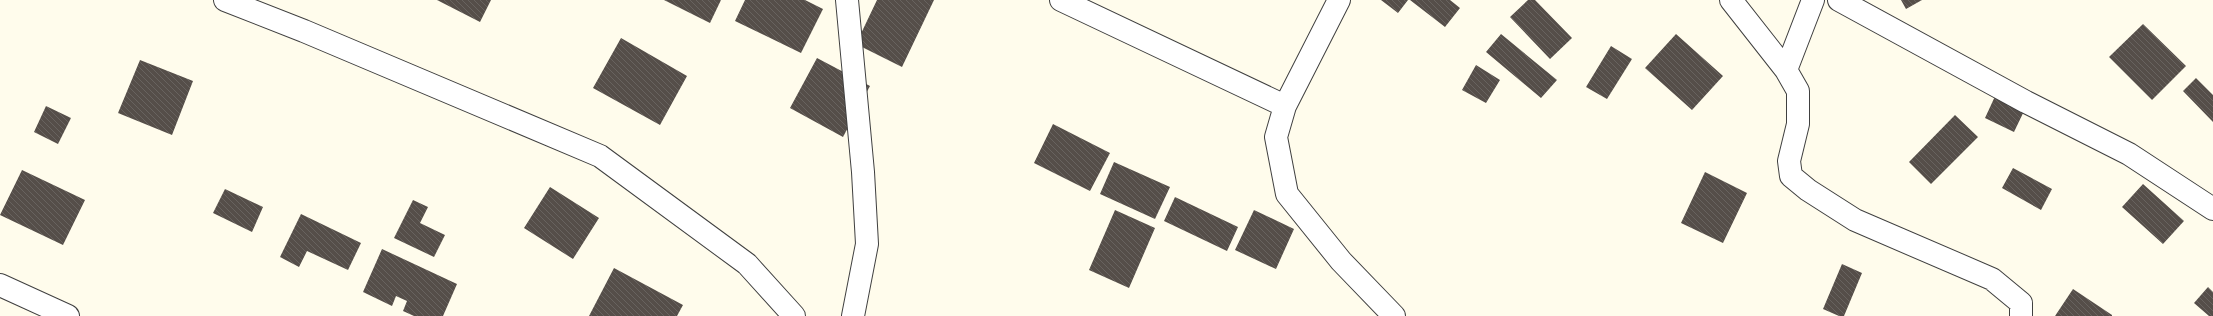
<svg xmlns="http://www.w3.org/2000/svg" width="2213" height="316" viewBox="0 0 2213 316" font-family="Spectral,serif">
<defs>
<pattern id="building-back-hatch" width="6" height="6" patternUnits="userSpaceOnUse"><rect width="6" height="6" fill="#554e49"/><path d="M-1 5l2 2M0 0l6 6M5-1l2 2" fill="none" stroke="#68635f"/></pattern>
</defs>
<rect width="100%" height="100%" fill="#fffcec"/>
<!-- building -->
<path fill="url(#building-back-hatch)" d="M437,0H491L480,22Z
M664,0H721L710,23Z
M745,0H805L823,9L801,53L735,21Z
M877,0H934L902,67L856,44Z
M1381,0H1408L1398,13Z
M1410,0H1450L1460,8L1445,27Z
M1528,0H1535L1572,38L1550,59L1510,17Z
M1901,0H1922L1906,9Z
M2143,24L2186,66L2152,100L2109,57Z
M1501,34L1557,80L1541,98L1486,52Z
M1676,34L1723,76L1692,110L1645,68Z
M621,38L687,76L660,125L593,88Z
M1611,46L1632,59L1607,99L1586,87Z
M817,58L870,86L843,137L790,108Z
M140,60L193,81L172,135L118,113Z
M1476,65L1500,80L1486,103L1462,90Z
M2196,78L2213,95V122L2183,91Z
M1997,92L2026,107L2014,132L1985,118Z
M46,106L71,118L58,144L34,132Z
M1955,115L1978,137L1931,184L1909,162Z
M1053,124L1110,153L1090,191L1034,163Z
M1114,162L1170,187L1155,219L1100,194Z
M2013,168L2052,189L2041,210L2002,188Z
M22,170L85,200L63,245L0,215Z
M1705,172L1747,193L1723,243L1681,223Z
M2143,184L2184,221L2163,244L2122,207Z
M550,187L599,218L573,259L524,228Z
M225,189L263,207L252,232L213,213Z
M1175,197L1238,227L1227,251L1164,221Z
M413,200L428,207L420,223L445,235L434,257L394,238Z
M1115,210L1155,228L1129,288L1089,270Z
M1254,210L1294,229L1276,269L1235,250Z
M301,214L361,243L348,270L307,251L299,267L280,257Z
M382,249L457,284L443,316H414L403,311L407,301L396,296L392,306L363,292Z
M1842,264L1862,273L1844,316H1839L1823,309Z
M614,268L683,305L677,316H589Z
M2208,287L2213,292V316H2209L2194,303Z
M2073,289L2112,315V316H2055Z"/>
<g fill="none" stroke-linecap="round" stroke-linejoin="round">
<defs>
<path id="minor" d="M225,0L304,31L600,156L747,264L794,316
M847,0L863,172L867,244L853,316
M1061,0L1285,106
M1339,0L1285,106L1276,137L1287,194L1341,261L1394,316
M1731,0L1786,70L1798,91V124L1789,161L1791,176L1808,190L1855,220L1992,279L2021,303V316
M1839,0L2026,102L2129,154L2213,209
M1786,70L1813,0
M0,285L68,316"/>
</defs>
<!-- minor casing -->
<use href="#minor" stroke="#404040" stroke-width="24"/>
<!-- minor -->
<use href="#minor" stroke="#fff" stroke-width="22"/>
</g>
</svg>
